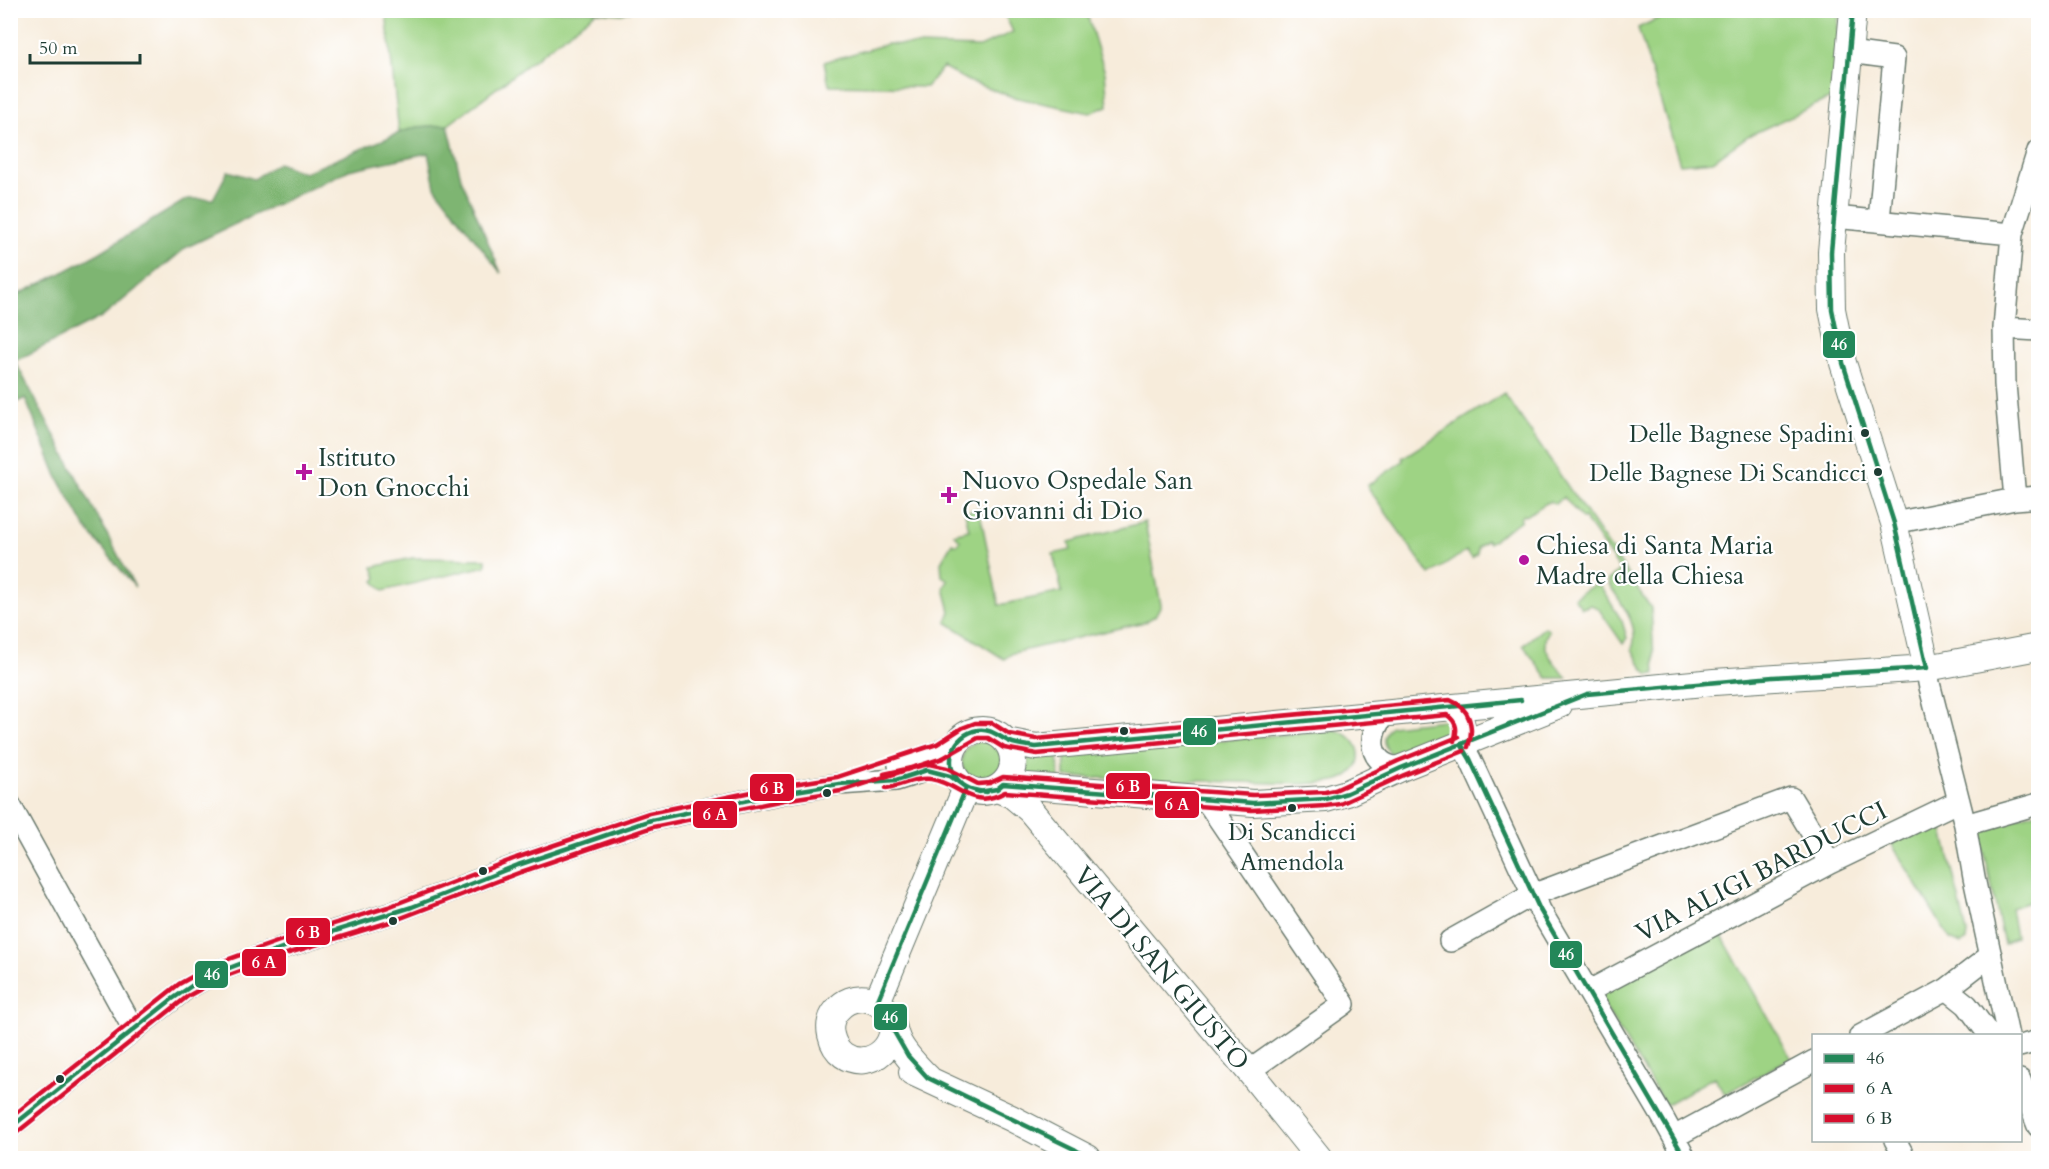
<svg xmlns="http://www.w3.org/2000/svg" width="2049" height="1169" viewBox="0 0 2049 1169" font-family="Cardo,serif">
<rect width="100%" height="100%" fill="#fff"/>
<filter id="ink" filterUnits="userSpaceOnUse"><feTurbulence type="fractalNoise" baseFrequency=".0167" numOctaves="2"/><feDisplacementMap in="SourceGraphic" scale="12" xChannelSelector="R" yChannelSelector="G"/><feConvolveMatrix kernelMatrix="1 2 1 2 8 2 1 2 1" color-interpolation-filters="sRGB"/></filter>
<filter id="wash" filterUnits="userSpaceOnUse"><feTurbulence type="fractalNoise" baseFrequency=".008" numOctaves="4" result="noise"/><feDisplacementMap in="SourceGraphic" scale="24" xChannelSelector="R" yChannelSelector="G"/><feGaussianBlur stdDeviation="1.35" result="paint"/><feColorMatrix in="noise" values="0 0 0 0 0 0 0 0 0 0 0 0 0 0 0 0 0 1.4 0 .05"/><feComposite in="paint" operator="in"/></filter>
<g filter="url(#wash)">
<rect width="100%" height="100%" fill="#f7ecdb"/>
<!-- green -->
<path fill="#9ed384" stroke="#5e885c" stroke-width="1.5" d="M386,11H631L622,14L596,12L448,125L417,127L399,133Z
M1003,11H1086L1105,73L1108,106L1090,113L1013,97L968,81L943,67L926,87L829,85L824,62L887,44L980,47L1013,32Z
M1674,11H1839L1835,96L1748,136L1713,161L1680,164L1638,28Z
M1504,393L1651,608L1655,674L1649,675C1641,668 1637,658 1632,649C1641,626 1620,602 1609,584L1608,580L1620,570L1584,518L1582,519L1564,497L1555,504L1550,501L1525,516L1523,515L1520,518L1521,520L1489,543L1487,540L1478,547L1477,554L1472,558L1466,551L1430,575L1367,486L1403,461L1402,458Z
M979,508L999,605L1062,592L1053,554L1071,550L1069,542L1145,522L1161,605L1155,616L1145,622L1013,653L1004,659L946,622L950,611L944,588L948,580L942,576L941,562L952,543L957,545L960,540L954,534L969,530L965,512Z
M412,558L486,559V566L383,591L374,581L377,578L373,567Z
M1595,584L1601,587L1622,621L1627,638L1623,644L1598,608L1591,605L1582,608L1574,598Z
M1545,627L1549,631C1536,647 1557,665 1567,678H1547L1523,645Z
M1443,720L1449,723L1450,730L1447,735L1399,754L1390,753C1381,743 1382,735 1391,726Z
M1335,730C1366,738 1367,771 1339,780C1329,783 1316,783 1305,784L1065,777V754Z
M962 761a20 20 0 1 1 40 0a20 20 0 1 1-40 0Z
M1058,753L1059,778L1027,776L1028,757Z
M2038,812V899L2011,908L2016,937L2004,944L1979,827Z
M1940,818L1967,933L1966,941L1961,944L1950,939L1891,843Z
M1718,929L1791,1058L1725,1094L1714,1077L1665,1105L1597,994Z"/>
<!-- forest -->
<path fill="#7eb572" stroke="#4e7953" stroke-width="1.5" d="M448,125L461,178L501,273L435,187L428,153L349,170L187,247L105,315L15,361L135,587L85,527L57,476L25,398L11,406V301L19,294L56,276L99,253L187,199H213L228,171L254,179L278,163L304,173L399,133L417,127Z"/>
</g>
<g filter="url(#ink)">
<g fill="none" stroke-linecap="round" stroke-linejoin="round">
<defs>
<path id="minor" d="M1849,52L1894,58L1879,220
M1834,217L2012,234
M2004,328L2038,330
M2015,499L2005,384L2004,328L2012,234L2038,151
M1894,523L2015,499L2038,497
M1927,668L1929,683L1965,825L1974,878L2008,1036
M1449,707C1464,715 1468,729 1461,744L1470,759L1540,910L1663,1118L1685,1158
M1386,713C1366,733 1367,766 1401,768
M899,765L940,751L959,740
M1206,800L1344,1004L1249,1071
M10,805L134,1030
M1965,825L2038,804
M1450,941L1532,895L1791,798L1830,863
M1947,989L1967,1005L1990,1036
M1589,991L1830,863L1959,801
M1860,1036L1947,989L1991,955
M2020,1046L2038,1041
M2020,1080L2038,1126
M10,1128L184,990L218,971L287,946L390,914L518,865L651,820L783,793L839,784L896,780L927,770L950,776L960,783
M1674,1137L1814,1061
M1895,1140L1905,1158"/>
<path id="major" d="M1853,10L1831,252L1832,309L1843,363L1894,523L1927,668
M951 761a31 31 0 1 1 62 0a31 31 0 1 1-62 0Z
M1006,741L1036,747L1714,682L1927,668L2038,647
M1003,784L1253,803L1326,799L1347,793L1401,768L1559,705
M997,789L1012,795L1030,810L1249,1071L1319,1158
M877,1002L966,788
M893,1030C888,1067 839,1072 831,1035C829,1026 831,1017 837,1010C852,992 880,995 890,1017C894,1025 894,1034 899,1043C906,1056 917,1067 928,1078
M912,1072L1011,1118L1088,1158"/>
</defs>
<!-- minor casing -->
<use href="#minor" stroke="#6b7a6e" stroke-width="24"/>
<!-- major casing -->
<use href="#major" stroke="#6b7a6e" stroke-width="28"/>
<!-- minor -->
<use href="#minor" stroke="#fff" stroke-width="21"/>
<!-- major -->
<use href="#major" stroke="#fff" stroke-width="26"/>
<defs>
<path id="bus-1" d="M1853,10L1831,252L1832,309L1843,363L1894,523L1927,668
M1461,744L1470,759L1540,910L1685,1158
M966,788L877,1002L890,1015L893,1030L908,1056L928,1078L1074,1149L1088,1158
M987,792C978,791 968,790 961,783C941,765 953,734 978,730C992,728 1001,739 1013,743C1020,745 1028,746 1036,747L1521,700
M10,1128L171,1000L203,978L287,946L412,907L518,865L651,820L783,793L839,784L896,780L927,770L950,776L965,787L979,792L997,789L1003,784L1253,803L1326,799L1347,793L1401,768L1587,694L1773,677L1927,668"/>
<path id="bus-2" d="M886,788C901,786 916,777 931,779C961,784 971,811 1005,792L1252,810L1326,806L1340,804L1404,775L1464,751
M15,1134L188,996L221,978L289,953L393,921L521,872L653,827L784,800L841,791L943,758L978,738H988L1004,748L1037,754L1447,715C1457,722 1458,730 1454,741"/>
<path id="bus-3" d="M884,774L929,764L947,768L978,784L990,783L1003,777L1253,795L1325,792L1335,790L1398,761L1458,737
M10,1118L179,984L215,964L285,939L388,907L516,858L649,813L781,786L837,777L937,744L962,728L975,723H992L1009,734L1036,739L1450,700C1470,708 1475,727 1468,747"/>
</defs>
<!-- bus-1 casing -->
<use href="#bus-1" stroke="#fff" stroke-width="9"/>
<!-- bus-2 casing -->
<use href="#bus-2" stroke="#fff" stroke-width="9"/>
<!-- bus-3 casing -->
<use href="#bus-3" stroke="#fff" stroke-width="9"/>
<!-- bus-1 -->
<use href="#bus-1" stroke="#238759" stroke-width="4.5"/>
<!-- bus-2 -->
<use href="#bus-2" stroke="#d70e2d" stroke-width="4.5"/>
<!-- bus-3 -->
<use href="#bus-3" stroke="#d70e2d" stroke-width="4.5"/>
</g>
</g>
<!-- markers -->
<g fill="#1f3d34" stroke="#fff" stroke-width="2">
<circle cx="1865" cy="433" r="5"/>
<circle cx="1878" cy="472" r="5"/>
<circle cx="1124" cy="731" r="5"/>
<circle cx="827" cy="793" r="5"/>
<circle cx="1292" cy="808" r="5"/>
<circle cx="483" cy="871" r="5"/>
<circle cx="393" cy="921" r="5"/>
<circle cx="60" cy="1079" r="5"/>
</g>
<g fill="#b5179e" stroke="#fff" stroke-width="2">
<path d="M301 463h6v6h6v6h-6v6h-6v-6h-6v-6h6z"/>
<path d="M946 486h6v6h6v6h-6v6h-6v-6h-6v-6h6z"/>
<circle cx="1524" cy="560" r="6"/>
</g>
<g text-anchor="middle" stroke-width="4.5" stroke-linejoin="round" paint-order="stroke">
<!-- bus labels -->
<g font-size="24" fill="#1f3d34" stroke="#fff" text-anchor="end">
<text x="1854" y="442">Delle Bagnese Spadini</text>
<text x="1867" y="481">Delle Bagnese Di Scandicci</text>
<text x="1292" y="840" text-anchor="middle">Di Scandicci<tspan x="1292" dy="30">Amendola</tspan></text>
</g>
<!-- poi labels -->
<g font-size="26" fill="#1f3d34" stroke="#fff" text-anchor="start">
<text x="318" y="466">Istituto<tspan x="318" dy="30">Don Gnocchi</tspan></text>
<text x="962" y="489">Nuovo Ospedale San<tspan x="962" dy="30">Giovanni di Dio</tspan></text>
<text x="1536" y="554">Chiesa di Santa Maria<tspan x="1536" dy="30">Madre della Chiesa</tspan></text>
</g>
<!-- street labels -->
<g font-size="26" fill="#1f3d34" stroke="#fff">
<text transform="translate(1761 871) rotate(-27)" y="9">VIA ALIGI BARDUCCI</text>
<text transform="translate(1162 968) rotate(50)" y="9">VIA DI SAN GIUSTO</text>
</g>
</g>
<g stroke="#fff" stroke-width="2">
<rect x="1822" y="330" width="34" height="29" rx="6" fill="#238759"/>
<rect x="1182" y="717" width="35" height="29" rx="6" fill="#238759"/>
<rect x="1105" y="772" width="46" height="28" rx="6" fill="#d70e2d"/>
<rect x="749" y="773" width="46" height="29" rx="6" fill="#d70e2d"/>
<rect x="1154" y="790" width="46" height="29" rx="6" fill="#d70e2d"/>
<rect x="692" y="800" width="46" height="29" rx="6" fill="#d70e2d"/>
<rect x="285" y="917" width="46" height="29" rx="6" fill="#d70e2d"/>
<rect x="1549" y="940" width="34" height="29" rx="6" fill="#238759"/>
<rect x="241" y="948" width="46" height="29" rx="6" fill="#d70e2d"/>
<rect x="194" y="960" width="35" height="29" rx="6" fill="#238759"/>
<rect x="873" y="1003" width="35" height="28" rx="6" fill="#238759"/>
</g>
<g font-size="16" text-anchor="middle" font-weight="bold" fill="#fff">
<text x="1839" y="350">46</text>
<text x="1199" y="737">46</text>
<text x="1128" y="792">6 B</text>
<text x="772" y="794">6 B</text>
<text x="1177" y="810">6 A</text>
<text x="715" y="820">6 A</text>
<text x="308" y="938">6 B</text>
<text x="1566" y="960">46</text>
<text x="264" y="968">6 A</text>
<text x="212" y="980">46</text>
<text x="890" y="1023">46</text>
</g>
<!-- margin -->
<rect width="2049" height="1169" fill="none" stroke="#fff" stroke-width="36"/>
<!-- legend -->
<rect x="1812" y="1034" width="210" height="108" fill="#ffffff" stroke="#a5b1ae" stroke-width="1.5"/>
<rect x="1824" y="1054" width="30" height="9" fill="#238759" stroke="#a5b1ae" stroke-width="1.5"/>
<text x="1866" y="1064" font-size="18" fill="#1f3d34">46</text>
<rect x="1824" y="1084" width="30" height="9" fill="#d70e2d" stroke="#a5b1ae" stroke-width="1.5"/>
<text x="1866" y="1094" font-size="18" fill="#1f3d34">6 A</text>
<rect x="1824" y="1114" width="30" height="9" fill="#d70e2d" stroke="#a5b1ae" stroke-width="1.5"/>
<text x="1866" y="1124" font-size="18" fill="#1f3d34">6 B</text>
<!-- scale -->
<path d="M30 54v9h110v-9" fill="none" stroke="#1f3d34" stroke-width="3"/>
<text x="39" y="54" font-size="18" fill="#1f3d34" stroke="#ffffff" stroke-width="4.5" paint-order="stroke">50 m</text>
</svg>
